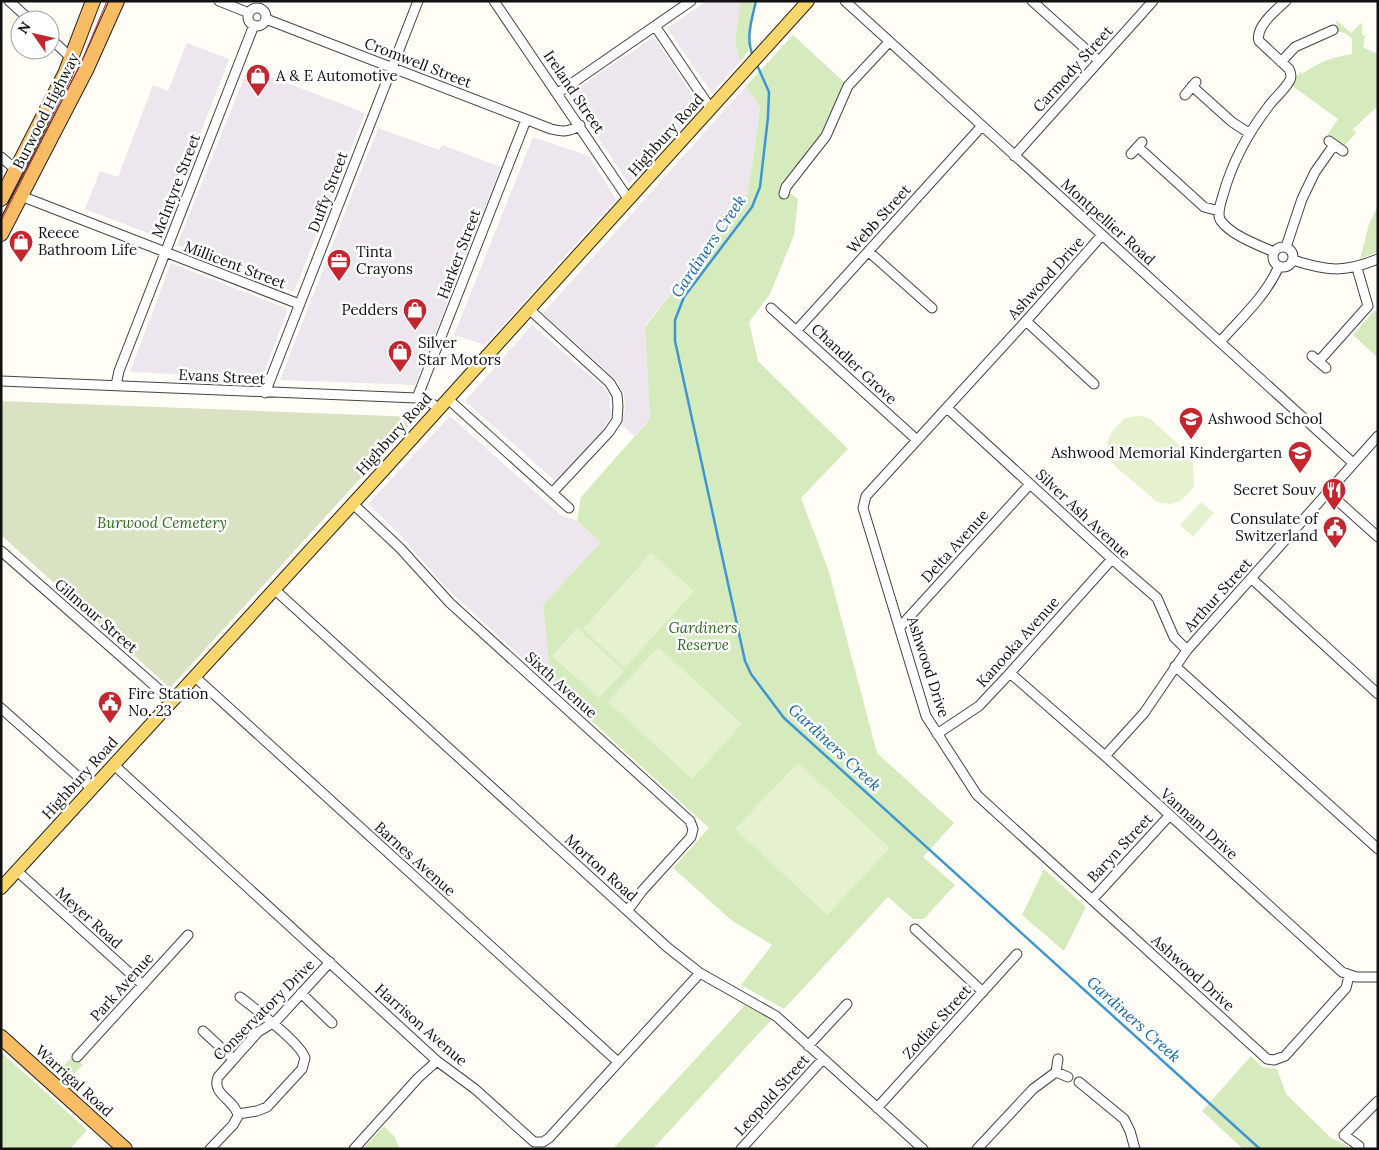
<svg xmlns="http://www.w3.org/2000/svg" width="1379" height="1150" viewBox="0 0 1379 1150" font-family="Lora,serif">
<rect width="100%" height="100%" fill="#fffdf5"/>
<!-- industrial -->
<path fill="#eee6ef" d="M707,1H740L735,43L740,62L712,93L667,28Z
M654,37L700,107L629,184L569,94Z
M187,43L229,59L161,238L85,209L100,171L118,177L153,85L168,91Z
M248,68L365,113L294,292L177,245Z
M746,86L760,108L752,167L747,195L645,326L650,419L634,436L622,425L625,409L624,394L617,381L543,313Z
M378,128L439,150L442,145L501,167L415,385L280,380Z
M533,137L589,156L616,199L485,345L454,335Z
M171,263L288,309L262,378L130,372Z
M532,325L602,386L609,395L611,416L603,430L556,482L465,401Z
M450,416L561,515L577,521L601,542L543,605L551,684L447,589L402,537L368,504Z"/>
<!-- green -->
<path fill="#d5ebbd" d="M740,1H756L748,51L740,62L735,43Z
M1336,20L1351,33L1361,23L1362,24V35L1365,36L1363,47L1378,54V106L1353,129L1356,133L1344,146L1328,134L1338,119L1291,85L1300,72L1302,74C1321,61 1330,58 1352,54V38L1343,32H1338Z
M793,35L845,83L827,130L783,187L798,199L794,235L770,294L749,322L758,361L848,449L801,498L829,572L877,753L954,823L923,857L955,885L924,919H913L888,897L784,1009L741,985L772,945L731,920L673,868L709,828L551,684L543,605L601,542L577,521L581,497L650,419L645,327L747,195L752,167L760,108L746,86Z
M1378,206V252L1360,259L1369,224Z
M1375,310L1378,312V358L1353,335Z
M1044,869L1086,907L1064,951L1022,915Z
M745,1005L772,1019L653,1149H613Z
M1,1052L87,1130L70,1149H1Z
M73,1056L83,1065L67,1081L57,1072Z
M1251,1056L1262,1067L1277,1069L1286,1094L1331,1138L1354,1149H1243L1202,1111Z
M384,1126L394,1136L400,1149H363Z"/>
<!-- cemetery -->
<path fill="#d9e3c4" d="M1,401L416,417L170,688L1,535Z"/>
<!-- pitch -->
<path fill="#e6f2cf" d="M1136,416H1143L1152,420L1191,456L1193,465L1194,486C1183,501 1176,507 1157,502L1115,466L1109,457L1107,443L1112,431L1125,418Z
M1201,502L1214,513L1193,537L1180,525Z
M651,553L694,591L625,668L583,629Z
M577,628L624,671L599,698L552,656Z
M658,647L742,724L692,779L608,702Z
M798,763L890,848L827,915L735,829Z"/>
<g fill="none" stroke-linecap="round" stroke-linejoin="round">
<!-- stream -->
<path stroke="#3f96cf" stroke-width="2.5" d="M753,56C745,38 752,19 756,1
M757,65L769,92L768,117L760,187L752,207L684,297L675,320V341L745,661L751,674L784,718L1260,1149"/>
<defs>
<path id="minor" d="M9,1L30,20
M219,1L249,13
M494,1L629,200
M845,1L1353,463
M1032,1L1099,61
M248 17a9 9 0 1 1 18 0a9 9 0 1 1-18 0Z
M266,19L551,129C562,132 570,132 580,125
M655,26L711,109
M50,38L67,54L73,57
M1281,62L1295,47L1333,30
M1192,86L1232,122L1249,133
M558,93L691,1
M1185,95L1196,82
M1329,141L1343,151
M1138,147L1204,207L1219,211
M1131,154L1142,142
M1014,156L1153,1
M1,157L16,170
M784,194L786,187L826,136L848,86L889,42
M21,196L299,304
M1102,235L1026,321L866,496L863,508L926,716L977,795L1267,1059L1274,1060L1285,1056L1346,988L1349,976
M1273 257a10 10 0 1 1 20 0a10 10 0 1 1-20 0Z
M1286,247L1302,199L1315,172L1334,145
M869,252L932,308
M1274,252C1258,245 1231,235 1221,221C1216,214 1221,203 1223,195C1232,163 1248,133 1268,107C1274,98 1285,90 1290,80C1292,76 1291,73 1289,69L1259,41C1255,27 1276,10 1286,1
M1293,260C1327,271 1344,273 1378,259
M771,308L917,440
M529,309L610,383L617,395L618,406L617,420L609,432L552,493
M1026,321L1094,384
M797,330L981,127
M1220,342C1241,318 1266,296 1279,266
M1312,356L1326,368
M1319,361L1368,306L1357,268
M1,381L417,398L430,402L439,409
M116,385L119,371L254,25
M265,393L418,1
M417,398L526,120
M448,399L569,508
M947,408L1112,559L1157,598L1174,637L1187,650
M1328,492L1378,537
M352,503L400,548L450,603L690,821L693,829L691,837L642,891L628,910
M1,551L172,701
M1252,579L1378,694
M274,589L667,947L700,973L776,1016L923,1149
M900,627L1030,484
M1175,666L1378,849
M1010,673L1105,756L1342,972L1356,977H1378
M194,676L618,1062
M1,708L92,789
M937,734L979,706L1010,673L1112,559
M1105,756L1144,713L1187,650L1378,436
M114,765L437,1061L475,1089L534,1142H543L549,1138L700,973
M17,871L143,985
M1092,900L1169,816
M915,929L983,992
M301,993L332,1023
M203,1031L233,1059
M808,1046L847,1004
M77,1057L188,935
M1056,1072L1068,1077
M1079,1082L1124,1119L1130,1131L1135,1149
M877,1108L1017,954
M238,1114L257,1111L267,1107L302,1069L305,1058C301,1043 254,1008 240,997
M1359,1146L1344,1135L1378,1101
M210,1149L233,1125L238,1116C236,1100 211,1095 218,1077L258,1032L276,1021L330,962
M354,1149L418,1078L437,1061
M741,1149L823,1059
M977,1149L1033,1089L1056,1072L1058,1059"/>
<path id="primary" d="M1,888L381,473L808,1"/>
<path id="trunk" d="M1,199L65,74L93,1
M1,234L87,68L117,1
M1,1037L125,1149"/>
</defs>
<!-- minor casing -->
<use href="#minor" stroke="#444" stroke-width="11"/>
<!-- primary casing -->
<use href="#primary" stroke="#222" stroke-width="14"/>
<!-- trunk casing -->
<use href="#trunk" stroke="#222" stroke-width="16"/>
<!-- minor -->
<use href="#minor" stroke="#fff" stroke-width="9"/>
<!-- primary -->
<use href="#primary" stroke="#f9d66b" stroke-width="12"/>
<!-- trunk -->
<use href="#trunk" stroke="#f7bc64" stroke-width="14"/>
<!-- tram -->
<path stroke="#c4262e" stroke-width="1" d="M1,221L81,63L107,1"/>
</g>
<!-- icons -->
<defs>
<symbol id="shop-pin" viewBox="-11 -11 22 30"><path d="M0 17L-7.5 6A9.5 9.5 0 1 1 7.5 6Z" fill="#c4262e" stroke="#fff"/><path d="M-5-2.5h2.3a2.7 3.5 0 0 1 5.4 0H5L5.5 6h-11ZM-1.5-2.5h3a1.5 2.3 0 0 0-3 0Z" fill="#fff"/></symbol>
<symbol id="office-pin" viewBox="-11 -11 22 30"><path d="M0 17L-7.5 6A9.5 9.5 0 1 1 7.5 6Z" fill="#c4262e" stroke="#fff"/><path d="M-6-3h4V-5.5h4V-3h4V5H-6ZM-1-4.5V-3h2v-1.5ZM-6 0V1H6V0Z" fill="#fff"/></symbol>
<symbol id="school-pin" viewBox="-11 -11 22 30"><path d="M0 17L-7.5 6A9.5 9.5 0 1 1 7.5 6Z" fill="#c4262e" stroke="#fff"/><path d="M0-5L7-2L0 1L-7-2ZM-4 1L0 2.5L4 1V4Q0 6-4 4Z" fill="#fff"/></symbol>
<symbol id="restaurant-pin" viewBox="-11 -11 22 30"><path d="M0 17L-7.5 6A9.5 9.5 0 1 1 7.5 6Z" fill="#c4262e" stroke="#fff"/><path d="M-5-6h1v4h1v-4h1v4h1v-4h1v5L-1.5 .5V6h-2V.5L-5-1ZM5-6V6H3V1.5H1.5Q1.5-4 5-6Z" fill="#fff"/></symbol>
<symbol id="civic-pin" viewBox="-11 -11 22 30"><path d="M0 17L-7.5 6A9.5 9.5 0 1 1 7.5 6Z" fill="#c4262e" stroke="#fff"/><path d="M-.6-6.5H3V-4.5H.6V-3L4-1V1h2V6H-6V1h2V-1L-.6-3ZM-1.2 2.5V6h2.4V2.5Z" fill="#fff"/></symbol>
</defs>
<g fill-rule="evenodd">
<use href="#shop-pin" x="244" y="62" width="28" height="38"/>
<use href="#shop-pin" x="7" y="228" width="28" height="38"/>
<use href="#office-pin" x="325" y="247" width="28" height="38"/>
<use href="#shop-pin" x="401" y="296" width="28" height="38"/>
<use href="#shop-pin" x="386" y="338" width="28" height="38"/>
<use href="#school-pin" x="1177" y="405" width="28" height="38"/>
<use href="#school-pin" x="1286" y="439" width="28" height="38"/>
<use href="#restaurant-pin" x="1320" y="476" width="28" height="38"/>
<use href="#civic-pin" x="1321" y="514" width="28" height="38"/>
<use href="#civic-pin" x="96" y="689" width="28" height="38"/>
</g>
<g text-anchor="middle" stroke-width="5" stroke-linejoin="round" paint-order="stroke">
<!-- street labels -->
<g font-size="15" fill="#111" stroke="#fff">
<text transform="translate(418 63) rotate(21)" y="5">Cromwell Street</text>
<text transform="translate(1073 69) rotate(-48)" y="5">Carmody Street</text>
<text transform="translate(574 92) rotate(56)" y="5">Ireland Street</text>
<text transform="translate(46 111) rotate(-63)" y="5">Burwood Highway</text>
<text transform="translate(666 135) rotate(-48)" y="5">Highbury Road</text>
<text transform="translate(176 186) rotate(-69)" y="5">McIntyre Street</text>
<text transform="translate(328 192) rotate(-69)" y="5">Duffy Street</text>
<text transform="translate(879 219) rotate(-48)" y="5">Webb Street</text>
<text transform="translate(1108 222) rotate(42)" y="5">Montpellier Road</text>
<text transform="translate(459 254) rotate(-69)" y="5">Harker Street</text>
<text transform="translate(235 265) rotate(21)" y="5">Millicent Street</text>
<text transform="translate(1046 278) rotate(-48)" y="5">Ashwood Drive</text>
<text transform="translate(854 364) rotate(43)" y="5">Chandler Grove</text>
<text transform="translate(222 377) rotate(3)" y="5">Evans Street</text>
<text transform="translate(394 434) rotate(-48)" y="5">Highbury Road</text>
<text transform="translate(1083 514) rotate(43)" y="5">Silver Ash Avenue</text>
<text transform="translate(955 546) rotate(-48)" y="5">Delta Avenue</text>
<text transform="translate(1218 595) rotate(-48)" y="5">Arthur Street</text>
<text transform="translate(96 616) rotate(41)" y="5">Gilmour Street</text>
<text transform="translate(1018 642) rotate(-48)" y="5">Kanooka Avenue</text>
<text transform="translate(928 667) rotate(72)" y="5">Ashwood Drive</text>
<text transform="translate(561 685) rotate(42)" y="5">Sixth Avenue</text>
<text transform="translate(80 778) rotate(-48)" y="5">Highbury Road</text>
<text transform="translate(1199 824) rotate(42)" y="5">Vannam Drive</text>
<text transform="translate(1120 848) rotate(-47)" y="5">Baryn Street</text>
<text transform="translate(415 859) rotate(42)" y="5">Barnes Avenue</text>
<text transform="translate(601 868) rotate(42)" y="5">Morton Road</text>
<text transform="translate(89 918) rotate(42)" y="5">Meyer Road</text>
<text transform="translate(1193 973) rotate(42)" y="5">Ashwood Drive</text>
<text transform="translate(122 987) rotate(-48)" y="5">Park Avenue</text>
<text transform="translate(264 1010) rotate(-45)" y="5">Conservatory Drive</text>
<text transform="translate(937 1022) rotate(-48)" y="5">Zodiac Street</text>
<text transform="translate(421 1025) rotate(41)" y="5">Harrison Avenue</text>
<text transform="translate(74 1081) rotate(42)" y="5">Warrigal Road</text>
<text transform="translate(772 1095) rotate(-48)" y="5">Leopold Street</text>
</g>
<!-- poi labels -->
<g font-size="15" fill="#111" stroke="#fff" text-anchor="start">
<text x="276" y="81">A &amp; E Automotive</text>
<text x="38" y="238">Reece<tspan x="38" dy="17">Bathroom Life</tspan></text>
<text x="356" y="257">Tinta<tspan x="356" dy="17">Crayons</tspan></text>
<text x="398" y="315" text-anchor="end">Pedders</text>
<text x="418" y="348">Silver<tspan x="418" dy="17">Star Motors</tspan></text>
<text x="1208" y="424">Ashwood School</text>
<text x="1282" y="458" text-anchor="end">Ashwood Memorial Kindergarten</text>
<text x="1316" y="495" text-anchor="end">Secret Souv</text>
<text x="1318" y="524" text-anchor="end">Consulate of<tspan x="1318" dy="17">Switzerland</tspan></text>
<text x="128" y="699">Fire Station<tspan x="128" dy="17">No. 23</tspan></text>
</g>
<!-- park labels -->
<g font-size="15" font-style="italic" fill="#2f6b1f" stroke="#fff">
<text x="162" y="528">Burwood Cemetery</text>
<text x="703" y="633">Gardiners<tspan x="703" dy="17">Reserve</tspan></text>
</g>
<!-- water labels -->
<g font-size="16" font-style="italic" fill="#1768a6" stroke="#fff">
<text transform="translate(708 246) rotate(-56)" y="6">Gardiners Creek</text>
<text transform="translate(835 747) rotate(43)" y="6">Gardiners Creek</text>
<text transform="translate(1134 1019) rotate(42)" y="6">Gardiners Creek</text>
</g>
</g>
<!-- border -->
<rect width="1379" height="1150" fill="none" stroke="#111111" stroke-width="5"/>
<!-- north arrow -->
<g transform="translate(35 35) rotate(304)"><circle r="24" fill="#ffffff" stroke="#a0a0a0"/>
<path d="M0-4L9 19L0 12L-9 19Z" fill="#c4262e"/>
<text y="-8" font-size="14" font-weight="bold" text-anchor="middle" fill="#111111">N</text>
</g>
</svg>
